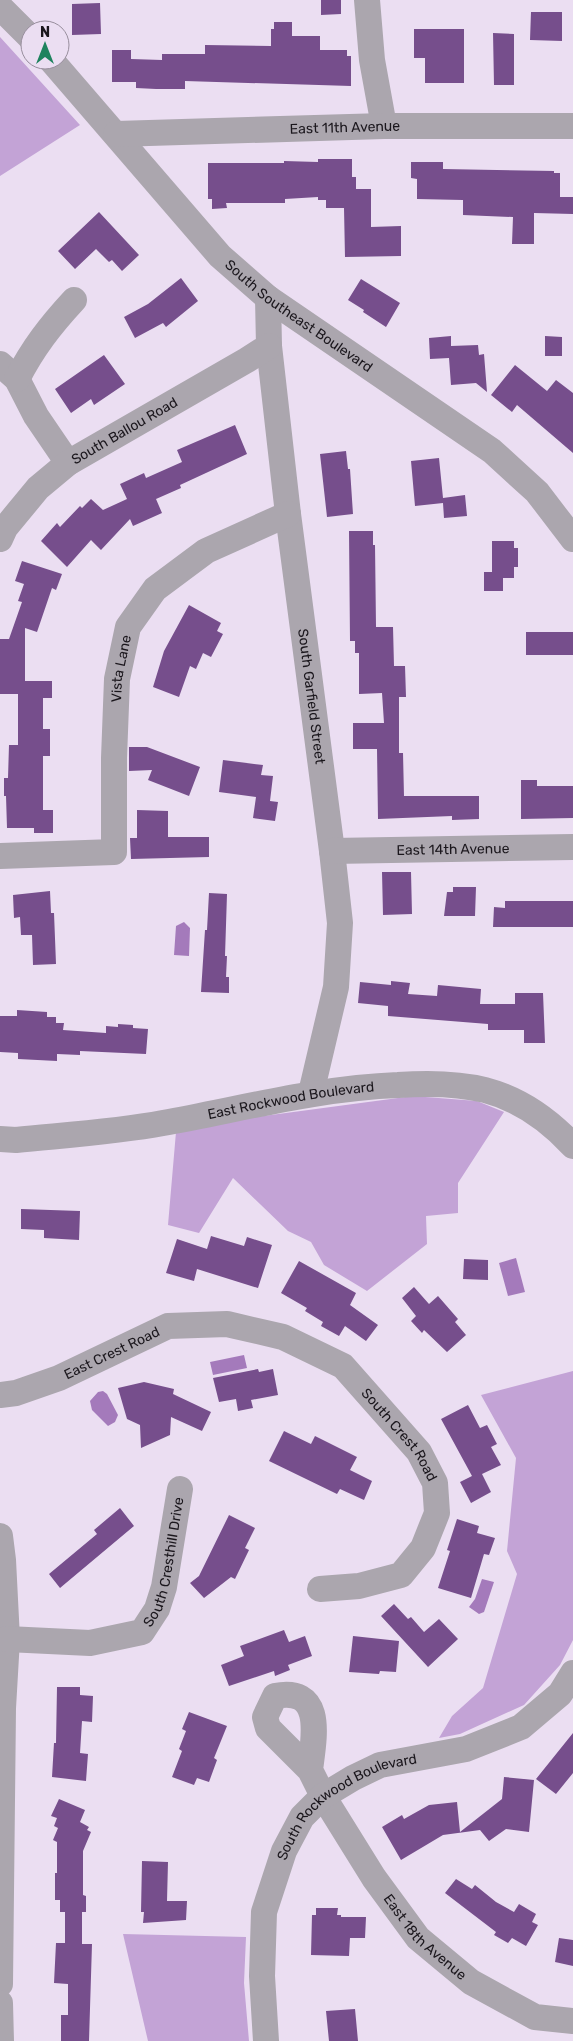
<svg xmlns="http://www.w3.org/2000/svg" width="573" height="2041" viewBox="0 0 573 2041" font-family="Rubik,sans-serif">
<rect width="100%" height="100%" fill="#ebdef2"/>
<!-- green -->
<path fill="#c3a3d6" d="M0,37L80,125L0,176Z
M413,1096L477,1101L504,1112L458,1183V1213L426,1216L427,1244L367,1291L324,1265L311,1242L288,1231L233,1178L199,1233L168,1225L176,1132L256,1117Z
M573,1371V1640L560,1665L524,1705L460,1734L439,1738L452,1716L483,1688L517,1574L507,1551L516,1458L481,1395Z
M123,1934L246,1937L244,1983L249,2041H148Z"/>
<!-- water -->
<path fill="#a47abb" d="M184,922L190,928L189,956L174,955L176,926Z
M516,1258L525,1292L508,1296L499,1263Z
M244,1355L247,1368L213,1375L210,1362Z
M103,1391L107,1394L118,1415L115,1422L108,1426L92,1410L90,1401L98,1392Z
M482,1579L494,1582L484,1612L479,1614L469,1607L475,1599Z"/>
<!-- building -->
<path fill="#764e8c" d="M321,0H341V14L321,15Z
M100,3L101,34L72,35V4Z
M531,12H562V41L530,40Z
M274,22H292V36H320V50H347V56H351V86L185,81V89H156L136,88V82H112V50H131V59L162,60V54H205V45L271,46V29H274Z
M414,29H464V83H425V58H414Z
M493,33L514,34V85H494Z
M318,159H352V177H356V189H371V227L401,226V256L345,257L344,208H326V200H318V197L285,199V203H226L227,208L212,209V199H208V163H284V161L318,162Z
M411,162H443V169L554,171V173H560V197H573V214L534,213V244H512L513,217L463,215V200L417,199V179L411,178Z
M99,212L139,255L122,271L112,260L109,262L96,249L75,269L58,251Z
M181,278L198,301L166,327L163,323L135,338L124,317L148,304Z
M361,279L400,303L386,327L363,312L364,310L348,300Z
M451,336V346L478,345L479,355L484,354L487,392L476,383L451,385L449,358L430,359L429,338Z
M545,336L562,337V356H545Z
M104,355L125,384L94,405L91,399L71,413L55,389Z
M515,365L547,391L556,380L573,393V453L517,405L512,412L491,395Z
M235,425L247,454L180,485L181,488L156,499L162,513L133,526L130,519L101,550L91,540L67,567L41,541L57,523L60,527L80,506L82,508L91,499L103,510L127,499L120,484L144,473L146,478L182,462L177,450Z
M346,451L348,469H350L353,514L327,517L320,454Z
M439,458L443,498L465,495L467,516L444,518L443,503L415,506L411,461Z
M349,531H373V545H375L376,627H393L394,666H405L406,697H399V753H403L404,796H479V819L452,820V816L378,819L377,749H353V723H384L382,693L359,694V653H355V641H350Z
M492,541H514V548H518V567H514V578H503V591H484V572H492Z
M22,561L62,574L56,590L52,588L37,632L25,628V681H52V698H43V729H50V756H43V810H53V833H34V828H7L6,796H4V778H8L9,745H18V694H0V639H9L22,602L18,601L24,584L15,581Z
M189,605L221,623L217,631L223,634L211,657L203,653L196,669L190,666L179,697L153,687L164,651Z
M526,632H573V655H526Z
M129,747H147L200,767L189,796L148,780L152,770L129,771Z
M223,760L263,765L261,775L273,776L270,801L278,802L275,821L253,818L256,797L219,792Z
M521,780H537V786H573V818L521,819Z
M137,810L168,811V837H209V857L131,859L130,838H137Z
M382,872H411L412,914L383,915Z
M453,887H476L475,916H444L447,892H453Z
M50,891L51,913H54L56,964L33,965L32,935H21L20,917L14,918L13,895Z
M209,893L227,894L225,956H227L226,977H229V993L201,992L205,930H207Z
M505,901H573V927H493L494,907L505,908Z
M391,981L410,983L408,994L437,996L438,985L481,989L480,1004H515V993H543L545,1043H524V1030H488V1024L388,1016V1006L358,1003L360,982L391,985Z
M17,1010L47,1012V1017H56V1023H64L63,1030L106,1033V1026L118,1027V1024L133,1025V1028L148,1029L146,1054L80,1051V1055L57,1054V1061L18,1059V1053L0,1052V1016H17Z
M21,1209L80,1211L79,1240L44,1238V1230L21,1229Z
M211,1236L244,1246L247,1237L272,1245L258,1288L197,1269L194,1281L166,1273L177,1239L207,1249Z
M464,1259L488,1260V1280L463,1279Z
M299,1261L356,1293L350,1305L378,1325L366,1341L345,1326L339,1336L321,1326L323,1322L305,1311L307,1308L281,1293Z
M414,1287L429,1304L438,1296L458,1319L455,1322L466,1335L447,1352L424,1330L422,1333L411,1321L416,1316L402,1298Z
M258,1369L259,1372L273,1369L278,1395L251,1400L253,1408L238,1411L236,1399L219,1402L213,1378Z
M144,1382L174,1389L173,1394L211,1412L202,1431L171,1417L170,1435L141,1448L140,1425L127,1419L118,1388Z
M468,1405L480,1428L487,1425L497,1444L491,1447L501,1465L482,1474L491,1492L471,1503L460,1482L472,1476L441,1419Z
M284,1431L311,1444L315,1436L357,1457L350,1470L372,1481L364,1500L340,1489L337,1494L269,1461Z
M120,1508L134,1526L60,1588L49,1574L97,1534L94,1530Z
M229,1515L255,1528L245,1548L249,1550L235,1579L231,1577L204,1598L190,1583L199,1576Z
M457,1519L479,1526L477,1533L495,1538L489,1555L484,1554L471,1598L438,1588L450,1551L447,1550Z
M394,1604L408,1619L411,1617L424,1632L439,1619L458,1639L428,1667L381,1616Z
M284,1630L289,1642L305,1636L312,1656L288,1665L290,1670L275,1676L274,1671L229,1686L221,1665L244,1656L240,1646Z
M353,1636L399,1641L396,1672L380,1671L379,1674L349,1672Z
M57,1687H80V1695L93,1696L92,1722L82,1721L80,1753L88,1754L86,1781L52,1777L54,1743H56Z
M189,1712L227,1726L214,1758L217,1760L209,1782L197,1778L194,1785L172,1777L182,1751L179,1749L186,1731L182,1729Z
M573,1733V1773L556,1794L536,1779Z
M504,1777L534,1780L529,1832L506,1829L489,1841L480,1830L443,1835L401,1860L382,1827L402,1815L404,1819L429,1805L457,1802L460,1832L502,1799Z
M59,1799L85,1810L80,1822L89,1827L87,1830L91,1832L83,1851V1895L86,1896V1912H82V1944H92L89,2041H61V2015H68V1984L54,1983L56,1943H65V1912H60V1900H55V1873H57V1842L53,1840L58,1828L54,1826L57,1818L51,1816Z
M142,1861L168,1862L167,1901H187L186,1920L143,1923L144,1912H141Z
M456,1879L472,1889L475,1885L496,1902L514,1912L519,1904L536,1914L532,1922L538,1925L526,1946L512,1938L508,1943L494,1935L496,1932L445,1893Z
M316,1908H338L337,1915H341V1917H366L365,1938H350L349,1956L311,1955L312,1915H316Z
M559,1938L573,1940V1966L555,1962Z
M355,2009L358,2041H329L326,2011Z"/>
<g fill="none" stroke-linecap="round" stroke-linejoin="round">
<!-- minor -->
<g stroke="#aba6ae" stroke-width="26">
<path d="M367,0L372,60L384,126"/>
<path d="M0,7L30,37"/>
<path id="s1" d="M51,60L220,256L268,298L492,451L537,492L573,539"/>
<path id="s2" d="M116,134L384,126H573"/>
<path id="s3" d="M268,298L269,346L288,514L332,851L340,923L336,987L311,1093"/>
<path d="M0,364L17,379L36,416L68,463"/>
<path d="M17,379C33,348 50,326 74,300"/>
<path id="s4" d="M0,539L5,528L38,488L68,463L247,360L269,346"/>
<path id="s5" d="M332,851L573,847"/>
<path id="s6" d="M0,856L114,852V758L117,679L128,627L155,589L206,551L288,514"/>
<path id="s7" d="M0,1139L16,1140C65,1135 115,1132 163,1123C241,1109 318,1088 398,1085C426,1083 457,1083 485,1090C519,1099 549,1120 573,1146"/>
<path id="s8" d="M0,1395L16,1393L59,1378L168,1326L227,1324L283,1337L343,1366L419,1452L435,1483L437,1513L423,1548L401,1575L359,1586L320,1589"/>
<path d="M0,1536L3,1560L7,1639L3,1708L0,1984"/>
<path id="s9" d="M7,1639L90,1643L142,1632L157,1609L164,1587L180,1489"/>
<path id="s10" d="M310,1770C314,1738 325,1686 275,1696L265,1717L268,1728L310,1770L323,1796L374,1878L418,1938L471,1982L535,2017L573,2021"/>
<path d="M0,2003L1,2041"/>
<path id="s11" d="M266,2041L262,1976L264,1912L284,1851L302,1817L323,1796L353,1778L380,1765L466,1749L521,1727L560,1694L573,1673"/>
</g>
</g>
<g text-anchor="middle" stroke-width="5" stroke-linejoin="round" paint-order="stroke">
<!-- street labels -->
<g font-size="14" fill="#1b171d" stroke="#ebdef2">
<text dy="5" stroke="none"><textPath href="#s2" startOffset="229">East 11th Avenue</textPath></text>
<text dy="5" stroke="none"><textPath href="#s1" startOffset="358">South Southeast Boulevard</textPath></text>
<text dy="5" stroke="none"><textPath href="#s4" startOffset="168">South Ballou Road</textPath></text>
<text dy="5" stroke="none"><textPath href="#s6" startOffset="298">Vista Lane</textPath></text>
<text dy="5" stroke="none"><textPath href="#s3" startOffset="401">South Garfield Street</textPath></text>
<text dy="5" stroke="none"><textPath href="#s5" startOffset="121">East 14th Avenue</textPath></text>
<text dy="5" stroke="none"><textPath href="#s7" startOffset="294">East Rockwood Boulevard</textPath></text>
<text dy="5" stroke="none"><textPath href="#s8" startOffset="120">East Crest Road</textPath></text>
<text dy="5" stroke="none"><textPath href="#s8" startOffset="455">South Crest Road</textPath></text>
<text dy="5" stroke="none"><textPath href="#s9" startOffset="211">South Cresthill Drive</textPath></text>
<text dy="5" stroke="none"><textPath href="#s11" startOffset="274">South Rockwood Boulevard</textPath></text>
<text dy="5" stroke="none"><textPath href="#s10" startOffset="401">East 18th Avenue</textPath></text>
</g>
</g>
<!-- north arrow -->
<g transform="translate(45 45)"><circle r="24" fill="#ebdef2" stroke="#988e9d"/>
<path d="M0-4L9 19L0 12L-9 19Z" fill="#1e835e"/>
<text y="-8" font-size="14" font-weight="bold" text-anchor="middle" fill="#1b171d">N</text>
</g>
</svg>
